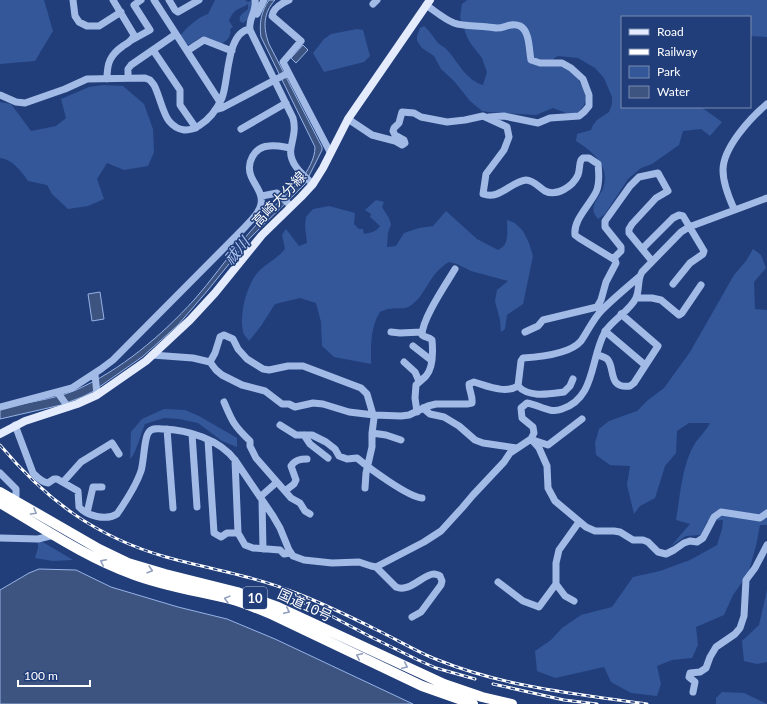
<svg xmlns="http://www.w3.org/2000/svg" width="767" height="704" viewBox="0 0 767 704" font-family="Lato,'Noto Sans JP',sans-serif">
<rect width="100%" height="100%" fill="#213e7b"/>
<!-- green -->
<path fill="#335799" d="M0,0H44L53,31L35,61L0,64Z
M215,0H245L248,2L253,0C252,10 252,18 243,23L240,21C238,15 244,13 248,9V4C239,10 234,8 229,21L233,27L230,29C232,36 227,41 221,44C215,41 207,35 200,38C194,41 193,45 186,45L180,36C186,28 198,17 208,14Z
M467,0H767V37L750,36V17H622V107H701L722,122L710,136L701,129L683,131L679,145L652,164L641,168L628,179L605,214L598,219C586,206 601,198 604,185C609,165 592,151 576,141L577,134L591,130L593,125L597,120L609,112L612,104V97L604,78L595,68L578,58L558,56L553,59L571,71L577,78L582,86L586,98L584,105L580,111L574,114L566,113L553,108L536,115L488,112L482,111L470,101L454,81L441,69L434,56L422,48L417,41V36L420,28L424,26C430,31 433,37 438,43C440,45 443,46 446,49C458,61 465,80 483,85L487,72L482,58L471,44L467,37L460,17L462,4Z
M357,29L363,30L370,56L364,62L324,72L313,53L324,39L331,34Z
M103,85L123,86L144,104L153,129L154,152L148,166L124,170L107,163L97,179L104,199L88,206L68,209L52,194L47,185L28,181C22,172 12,159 0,158V102L11,104L31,131L56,126L66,118L61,99L89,87Z
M376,200L384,202L382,207L389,218L391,224L388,233L387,247L396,246L404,233L419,228L433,226L446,211L477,239L498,250C510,245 507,231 507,220L515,223L523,231L529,243L533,256L523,304L507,315L505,329L501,332L500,320L495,301L497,290L508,281L471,271L457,264L449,262C428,274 427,295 410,306C403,310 397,307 389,309C386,309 383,311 380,312C370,328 371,346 371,364L334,357L322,346L321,322L316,303L300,298L275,304L261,326L249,341C247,338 243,334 243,331C239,315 247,283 259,271C267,263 277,259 285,249L282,235L286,229L299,246L307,243L305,226L306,217L313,209L329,206L355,213L354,224L359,229H363L364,234C370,233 376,232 380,226L370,217L371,214L365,210Z
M753,249L761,255L766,268L754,282L755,309L767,310V525H760L756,546L748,574L733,595L724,615L696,627L698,645L692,658L672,660L657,666L661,684L657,696L631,693L611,682L604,667L555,678L537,671L535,651L551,640L562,628L581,615L612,607L633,577L660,571L690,560L717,545L722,529L723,520L707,521L701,535L686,536L671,546L690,524L676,520C680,497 682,465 694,445C699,437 706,431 710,423H689L677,431L676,453L665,466L655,498L640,506L634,514L627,485L630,466L610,465L596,455L595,443L599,429L609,421L637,411L648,400L664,388L690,352L734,275L746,261Z
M164,409L185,410L199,416L237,438V447L222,441L198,423L179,419L164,418L145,424C141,433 136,454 130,459L131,432L142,419Z
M41,541L73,560L53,561L35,558L38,548V542Z
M767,590V662L757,664L744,661L742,641L759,625Z
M722,692L744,693L767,704H716V698Z"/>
<!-- water -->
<path fill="#3d5480" stroke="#96b3e7" d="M269,0H275C263,13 263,28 269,44L322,147V150L305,184L250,238L208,290L178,325L142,357L92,392L82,397L61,405L0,419V409C25,402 53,400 76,390C121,370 161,336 194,300C211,281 225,260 242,241C260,219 281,200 301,180C308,170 315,159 315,147L261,37C259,23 261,12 269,0Z
M303,45L308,50L296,63L291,58Z
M100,292L104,319L92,321L88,294Z
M39,569L76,570L111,587L178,607L227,619L275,639L413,704H0V590L29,573Z"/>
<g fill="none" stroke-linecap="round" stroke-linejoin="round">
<!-- minor -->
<path stroke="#a2bae6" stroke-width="7" d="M73,0L75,16L79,22L87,26H99L121,12
M154,0L220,102
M169,0L175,10L178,12L199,0
M255,0C257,11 248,19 250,30L293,118C296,129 293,137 291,148C288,163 303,175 313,184
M289,0C282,3 273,8 272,16L301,41L283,62L330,152
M373,4L377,0
M426,5C435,11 444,19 454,23C465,27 477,25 488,27C491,27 494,28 497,28C505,28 512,22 520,26C530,31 529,51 531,60L540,63H562L571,68L583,79L589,95V106L584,112L579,116L550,118L538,123L504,116L489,117
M257,14L264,0
M130,41L150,30L134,5L141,0
M153,50L180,90V105L196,128
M187,51L204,40L232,51
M128,78V69L131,65L176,34
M107,79C107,63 110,55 123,46C128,43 132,41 134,35L113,0
M0,95L16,102L25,103L65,89L87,79L145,78L150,80L154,85C159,94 163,114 169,121C188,144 213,118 222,98C229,81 226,32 250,29
M215,110L222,108L288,73
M348,119L372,135L395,141L402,145L405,143L404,140L395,135L393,131L394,128L399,123L402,112L414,113L421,117L447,122L465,120L483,116L507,127L509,137L504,150L486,174L483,194C500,200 510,182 526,180C533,180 539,187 545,191C557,197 573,186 578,175C580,170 579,164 581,160L583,158H589L598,164C599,173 600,184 596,192C589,206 573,220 575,235L579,238L615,260L616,263L606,282L601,300L597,307L543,320L538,326L525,332
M241,129L286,103
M262,196L277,193L291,206
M734,209C729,198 723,183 723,170C723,148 750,118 767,104
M643,248L673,218L679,215L683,216L704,251L703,254L690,263L673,284
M614,258L621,251V247L605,227V221L630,186L639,177L658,173L668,191L656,198L632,224L629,229V233L652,261
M636,298H652L661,300L679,315L682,313L701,285
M605,331L645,365
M391,332L400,333L422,332
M413,346L431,360
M152,355L193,358L210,362L215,353L220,337L224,335L233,339L238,349L247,359L263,369L269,370L288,366H303L361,388L367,394L374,418L372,433V447L366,473L365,488
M597,355C601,356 606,357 608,360C615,369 608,389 630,386L634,383L658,346L621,314
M210,362L216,370L222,375L242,385L265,391L282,404H289L295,407L313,403L323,404L349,412L374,415L401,416L409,415L428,406L436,404H467L472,403C473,396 469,391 469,384L474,382C488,386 505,394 518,386
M404,362L415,372L419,381
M95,374L97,395
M573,379L570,386L564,392C549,394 529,398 518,386L521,361L523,358C539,357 570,354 581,341C588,331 593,319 602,310C613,299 626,288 639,277
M58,393L68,407
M224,402C232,421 234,426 250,441V446L256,458L291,498L300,503L305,511L310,514
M0,407L72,388L101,369L113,360L245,227C250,221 260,213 261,204C263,193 255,186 251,176C246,163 254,147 269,146C276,145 284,147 291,148
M423,408L430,414L444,417L459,426L475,440L483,443L517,448
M417,412L415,398L416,385C419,382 423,379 426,376C433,368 433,351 432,340C429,337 426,338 422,335C422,319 446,284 455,269
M15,425L33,473C37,477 41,482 48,483L54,479H57L78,491L79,507C87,516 106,521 117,514C126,501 136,486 141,471C144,462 144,437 149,432C152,427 158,429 163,429C188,430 219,439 235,460L273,516L280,528L289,550L293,556L304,560L332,563L359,562L371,566L376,567L396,587C410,593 423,574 434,574C435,574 439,575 440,576L442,581L441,585L421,612L412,617
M280,425L296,435H312L326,442L335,449L339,456L347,459L357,458C369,468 408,497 422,498
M167,429L173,508
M372,433L386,435L401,440
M192,434L197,507
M304,435L310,444L328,458
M531,439L539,448L547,466L548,488L555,501L586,527L595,531H614L620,532L633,540H643L648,542L658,552L666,554L674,550L684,543L690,541L697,542L703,538L714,517L721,512L760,518L767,513
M208,440L214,533L221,537L227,533H238L245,545L253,548L280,550L284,554L291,553
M533,440L548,445L582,419
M235,460L238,533
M0,473L16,489V496L14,500
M64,481L81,462L112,443L119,454
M285,491L294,484L296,480L291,466C295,460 300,459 307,459
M260,497L277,482
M262,500L263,549
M87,513L93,487H102
M0,538L38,539L54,535
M376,567L424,542L441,531L462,508L473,495L504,462L510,453L531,439L534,433L533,427L522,418L521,408L527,403C540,405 549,414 562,409C596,398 590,358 605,332C613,319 629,312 636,298C640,289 637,280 642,272L681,232L689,227L767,198
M498,582L523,601L539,607L556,584
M574,601L565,596L556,584V563L559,550L579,522
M693,692L695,682L689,677L690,673L700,672L706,668L710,657L716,647L735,634L740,628L744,616L746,580L755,568L767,545"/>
<!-- major -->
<path stroke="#e3ebfd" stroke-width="8" d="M0,434L25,421L77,404L97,395L146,361L190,320L215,293L262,235L301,197L313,184L323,168L348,119L430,0"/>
<!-- highway -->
<path stroke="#fff" stroke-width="10" d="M0,492L99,549L128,563L165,574L237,592L278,607L444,684L482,697L512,704
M0,503C43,528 85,557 132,574C163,586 197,591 230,599C244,603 259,609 273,615L422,686L473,704"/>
<defs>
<path id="rail" d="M0,445C46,500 96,537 166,557C209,569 254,576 296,593C324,604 351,617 377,630C398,640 417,652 438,660C505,687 576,694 647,704
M284,594L320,610L369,636L418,660L436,668L475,679
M493,684L564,700L597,704"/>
</defs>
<!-- rail casing -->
<use href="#rail" stroke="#fff" stroke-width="3"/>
<!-- rail -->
<use href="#rail" stroke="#213e7b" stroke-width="1.5" stroke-dasharray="4.5" stroke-linecap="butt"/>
</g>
<!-- one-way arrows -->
<defs><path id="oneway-chevron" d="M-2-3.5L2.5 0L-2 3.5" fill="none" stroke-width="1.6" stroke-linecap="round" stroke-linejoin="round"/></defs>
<g stroke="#909ebd">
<use href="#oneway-chevron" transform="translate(34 512) rotate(30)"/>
<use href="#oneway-chevron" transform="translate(103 562) rotate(-154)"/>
<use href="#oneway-chevron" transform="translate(150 570) rotate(16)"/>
<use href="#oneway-chevron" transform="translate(227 599) rotate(-165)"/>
<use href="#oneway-chevron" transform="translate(287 611) rotate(25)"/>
<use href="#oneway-chevron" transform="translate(359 656) rotate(-155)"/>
<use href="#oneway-chevron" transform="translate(405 666) rotate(25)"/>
</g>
<g text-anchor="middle" stroke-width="3" stroke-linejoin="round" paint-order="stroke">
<!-- shield labels -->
<rect fill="#213e7b" stroke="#bcc5d7" stroke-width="1" x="243" y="587" width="24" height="22" rx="3"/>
<g font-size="13" font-weight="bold" fill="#fff">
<text x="255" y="603">10</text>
</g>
<!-- street labels -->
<g font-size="14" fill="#fff" stroke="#213e7b">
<text transform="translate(279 199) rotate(-46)" y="5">高崎大分線</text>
<text transform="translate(305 605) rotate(25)" y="5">国道10号</text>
</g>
<!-- water labels -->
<g font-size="15" font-style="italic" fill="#adc4ee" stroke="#213e7b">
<text transform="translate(237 251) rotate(-50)" y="5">祓川</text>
</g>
</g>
<!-- legend -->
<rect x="621" y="16" width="130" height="92" fill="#213e7b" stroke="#7a8bb0"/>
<rect x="629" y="29" width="20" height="6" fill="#e3ebfd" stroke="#7a8bb0"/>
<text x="657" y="36" font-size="12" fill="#ffffff">Road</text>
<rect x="629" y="49" width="20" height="6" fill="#ffffff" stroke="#7a8bb0"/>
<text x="657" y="56" font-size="12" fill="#ffffff">Railway</text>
<rect x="629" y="66" width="20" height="12" fill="#335799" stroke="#7a8bb0"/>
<text x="657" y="76" font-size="12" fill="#ffffff">Park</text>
<rect x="629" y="86" width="20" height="12" fill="#3d5480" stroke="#7a8bb0"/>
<text x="657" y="96" font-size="12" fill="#ffffff">Water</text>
<!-- scale -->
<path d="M18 680v6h72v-6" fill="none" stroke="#ffffff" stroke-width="2"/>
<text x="24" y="680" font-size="12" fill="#ffffff" stroke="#213e7b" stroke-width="3" paint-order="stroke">100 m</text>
</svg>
